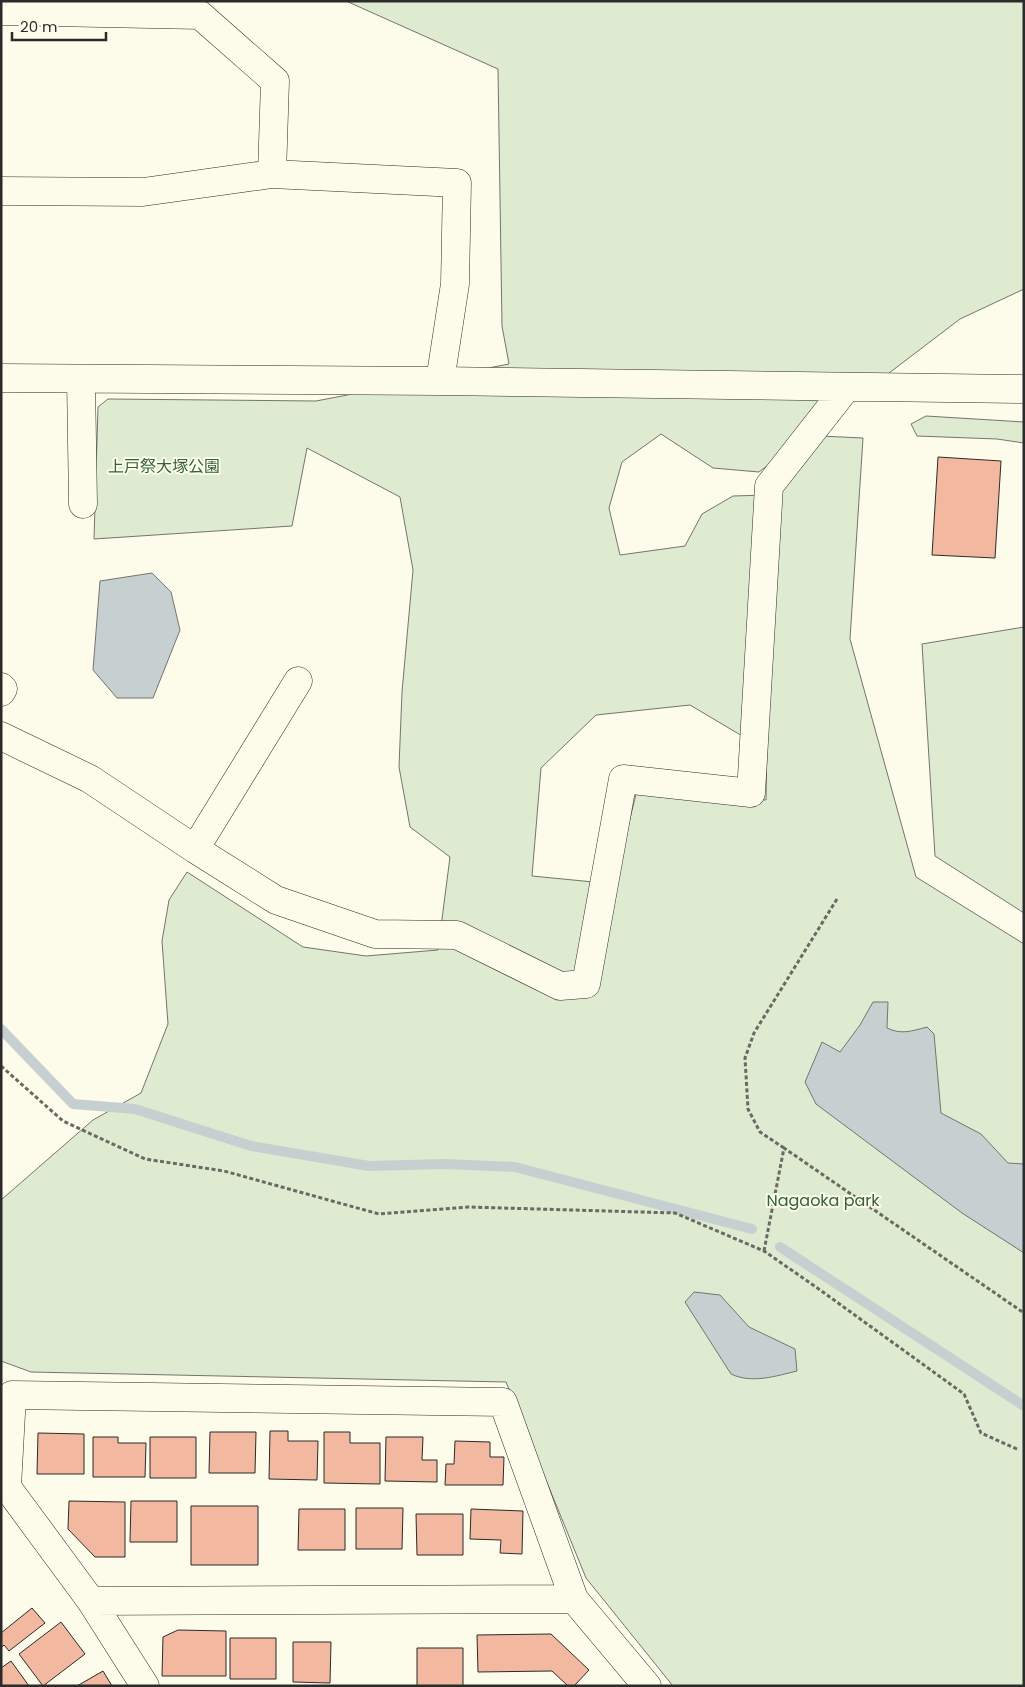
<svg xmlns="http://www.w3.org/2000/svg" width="1025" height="1687" viewBox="0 0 1025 1687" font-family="Poppins,'Noto Sans JP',sans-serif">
<rect width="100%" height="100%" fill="#fdfbea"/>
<!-- green -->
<path fill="#deebd1" stroke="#74746e" d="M346,1H1024V289L960,319L759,472L713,468L661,434L622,462L609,508L620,555L685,546L702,514L733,496L768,495L754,743L690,705L596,715L541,768L532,876L614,884L636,794L766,800L771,499L820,436L863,438L850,639L916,877L1024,944V1686H673L586,1578L506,1382L31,1372L1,1361V1200L93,1120L141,1093L168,1024L162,941L169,900L187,872L303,947L366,956L438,950L450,857L410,827L399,767L402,692L413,570L400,497L307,448L292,526L94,539L98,407L108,399L316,401L509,364L502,326L498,69Z
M926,416L1024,422V443L997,439L917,436L911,424Z
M1024,627V913L935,856L922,644Z"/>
<!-- water -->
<path fill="#c7d0d0" stroke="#74746e" d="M152,573L171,592L180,630L153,698H117L93,670L100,581Z
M873,1002H888L887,1028C901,1035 912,1031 927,1027L934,1034L941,1113L981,1134L1008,1163L1024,1164V1253L962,1213L816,1104L805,1082L822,1042L840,1052L860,1025Z
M694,1292L720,1295L749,1327L795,1349L797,1371C776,1376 752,1384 731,1374L685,1302Z"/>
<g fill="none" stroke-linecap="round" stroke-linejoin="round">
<!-- stream -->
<path stroke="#c7d0d0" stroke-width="10" d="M1,1029L73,1104L135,1109L251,1146L369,1166L444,1164L515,1167L752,1229
M780,1247L1024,1406"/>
</g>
<!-- building -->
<path fill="#f2b8a0" stroke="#2b2b2b" d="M938,457L1001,461L995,558L932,555Z
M270,1431H288V1441H318L317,1480L269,1479Z
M210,1432H256L255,1473H209Z
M324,1432H350V1443H380V1484L324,1483Z
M38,1433L84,1434V1474H37Z
M93,1437H118V1443H146L145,1477H93Z
M150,1437H196V1478H150Z
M386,1437H423L422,1460H437V1482L385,1481Z
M455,1441L490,1442V1457H504L503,1485H445L446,1464H454Z
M69,1501L125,1502V1557H95L68,1529Z
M131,1501H177V1542H130Z
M191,1506H258V1565H191Z
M356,1508H403L402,1549H356Z
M299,1509H345V1550H298Z
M471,1509L523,1511L522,1554L500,1553L501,1540L470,1539Z
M416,1514H463V1555H417Z
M32,1608L45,1623L9,1651L4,1645L1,1648V1633Z
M61,1622L85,1654L43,1686L19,1654Z
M178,1630L226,1631V1676H162L163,1637Z
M551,1634L589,1670L574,1686H568L552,1671L478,1672L477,1635Z
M230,1638H276V1679H230Z
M293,1642H331L330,1683L293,1682Z
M417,1648H463V1686H417Z
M11,1661L29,1686H1V1668Z
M103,1671L112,1686H77Z"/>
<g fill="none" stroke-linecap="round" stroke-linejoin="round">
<defs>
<path id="minor" d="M1,11L200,15L275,81L272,174L457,183L455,284L440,381
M1,191L143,192L272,174
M1,378L440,381L1024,389
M81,380L83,504
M298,681L195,849L276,900L375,934L457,935L560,986L586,984L623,779L751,793L769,486L846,388
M1,687L3,689L1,692
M1,736L90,779L195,849
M91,1601L574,1599
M145,1686L91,1601L7,1487L12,1395L503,1402L574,1599L647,1686"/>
</defs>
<!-- minor casing -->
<use href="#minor" stroke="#2b2b2b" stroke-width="29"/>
<!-- path -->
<path stroke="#6a6964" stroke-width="3" stroke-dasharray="4 2.5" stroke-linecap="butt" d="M1,1066L63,1121L145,1159L224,1171L379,1214L468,1207L675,1213L764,1251L816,1287L964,1394L981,1433L1019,1450
M784,1148L760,1132L748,1109L745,1058L754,1033L837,899
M764,1251L784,1148L1024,1313"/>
<!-- minor -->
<use href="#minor" stroke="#fdfbea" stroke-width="28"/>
</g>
<g text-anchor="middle" stroke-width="4" stroke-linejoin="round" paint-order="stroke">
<!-- park labels -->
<g font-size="16" fill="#34623c" stroke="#fdfbea">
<text x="164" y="472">上戸祭大塚公園</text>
<text x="823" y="1206">Nagaoka park</text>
</g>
</g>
<!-- border -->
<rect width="1025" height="1687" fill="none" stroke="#2b2b2b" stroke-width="5"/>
<!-- scale -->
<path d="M12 32v8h94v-8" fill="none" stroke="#2b2b2b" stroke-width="2.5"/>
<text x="20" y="32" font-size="15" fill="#2b2b2b" stroke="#fdfbea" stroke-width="4" paint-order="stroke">20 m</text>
</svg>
